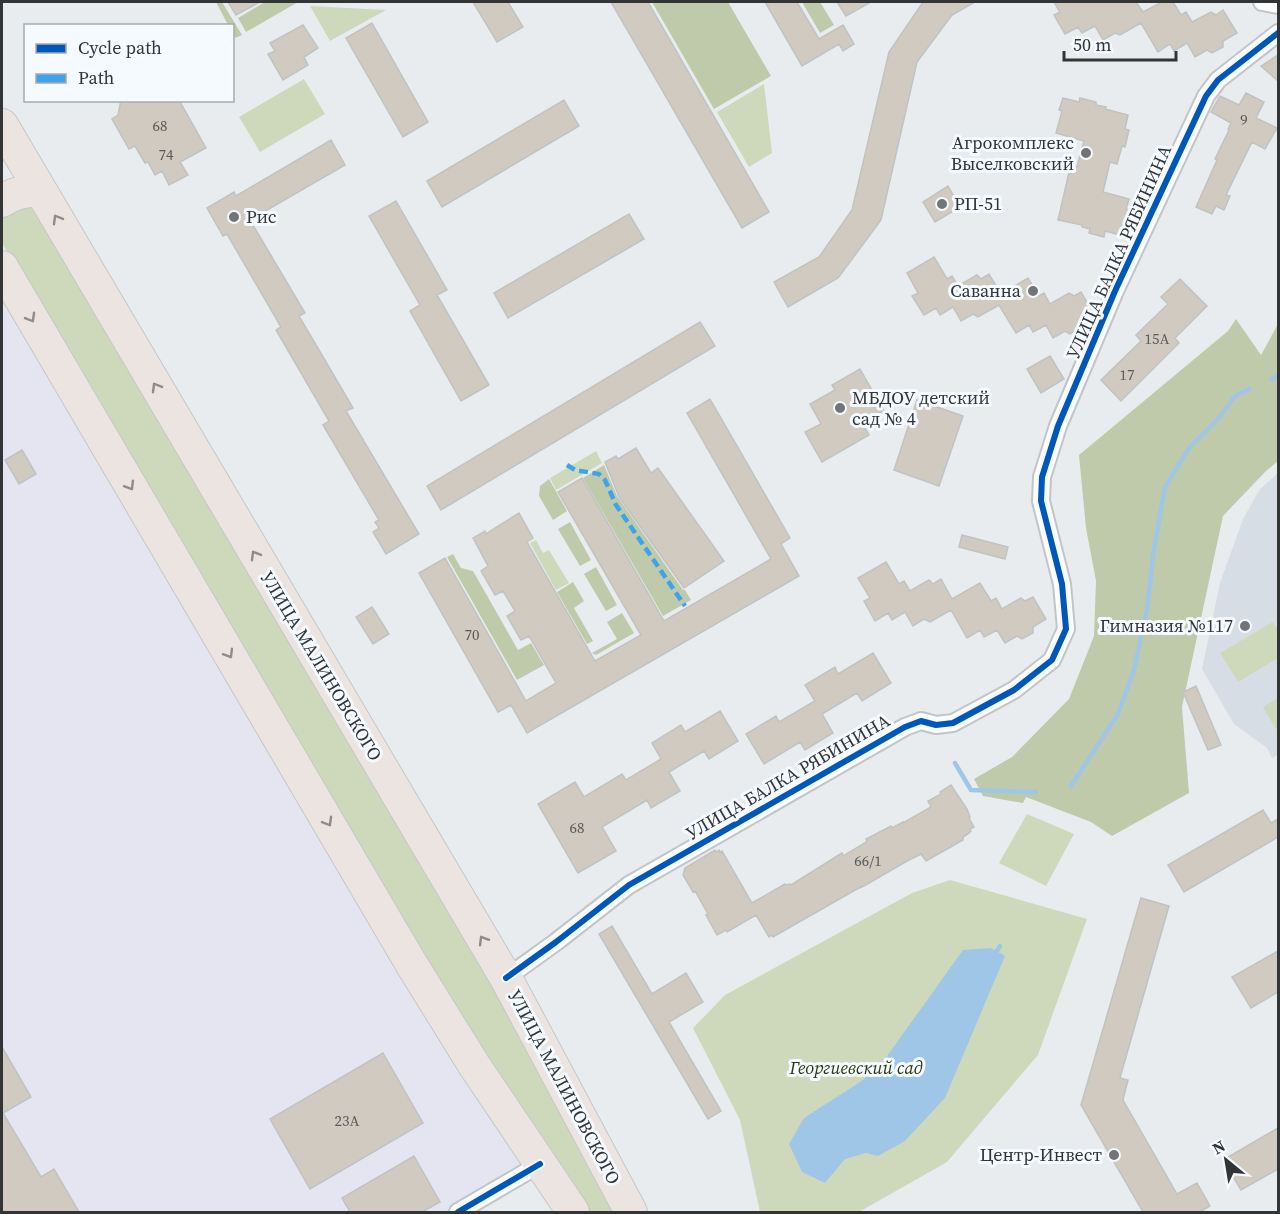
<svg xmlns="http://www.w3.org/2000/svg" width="1280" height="1214" viewBox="0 0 1280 1214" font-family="'Source Serif 4',serif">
<rect width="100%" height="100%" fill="#e9ecef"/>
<!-- commercial -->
<path fill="#e5e5f2" d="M2,284L529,1173L462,1212H2Z"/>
<!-- built -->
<path fill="#d6dde4" d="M1278,473V754L1272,758L1267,748L1234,724L1202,669L1220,583L1243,519L1260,489Z"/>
<!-- green -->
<path fill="#ced9bc" d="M310,6L386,10L330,41Z
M304,79L325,114L260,152L239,117Z
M764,84L772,153L749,167L717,112Z
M34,205L486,969L618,1212H586L445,990L2,243V210Z
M596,451L602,463L556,490L550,478Z
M536,540L543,553L549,550L569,583L556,590L530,543Z
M1273,622L1278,630V658L1238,682L1220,653Z
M1278,698V728L1276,729L1263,707Z
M1027,814L1074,834L1046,886L999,863Z
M950,880L1087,919L1038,1055L947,1162L859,1212H760L740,1120L693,1028L725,995L912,893Z"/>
<!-- forest -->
<path fill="#becaaa" d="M216,2H222L242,35L235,38L233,33L232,26L228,25Z
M265,2H298L246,32L238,18Z
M652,2H728L771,76L714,109Z
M802,2H820L834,25L820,33Z
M1236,319L1261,355L1278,324V461L1266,471L1223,516L1182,707L1189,793L1112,836L1091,822L1026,797L1023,803L983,796L974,779L1012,757L1069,699L1094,636L1096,581L1086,528L1079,455L1228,331Z
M604,465L617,496L683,590H685L691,600L663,616L583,478Z
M549,479L567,511L553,520L539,496L540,486Z
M570,522L591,560L580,566L558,529Z
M453,554L461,568L473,571L518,650L531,643L544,665L517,680L447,557Z
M596,567L617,605L606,611L584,574Z
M573,582L584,601L574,608L593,641L587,644L557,592Z
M622,613L634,633L596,655L592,653L617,639L607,622Z"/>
<!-- water -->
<path fill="#a0c6e7" d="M991,948L1005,956L945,1098L905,1141L878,1156L866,1153L845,1159L825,1183L802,1172L789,1144L804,1118L860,1082L880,1066L963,950Z"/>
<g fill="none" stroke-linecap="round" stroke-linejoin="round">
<!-- stream -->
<path stroke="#a0c6e7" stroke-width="4.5" d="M1272,379L1278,376
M955,763L971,790L1036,792
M1071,786L1118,714L1134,670L1147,609L1154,549L1165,487L1189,448L1219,418L1235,396L1249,389
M997,951L1000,946"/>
</g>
<!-- building -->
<path fill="#d0cac0" stroke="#c1c2c2" stroke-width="1.5" d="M228,2H260L236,15Z
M473,2H508L523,27L497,42Z
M611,2H648L769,212L742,228Z
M765,2H797L819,39L843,25L854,44L843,51L839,44L802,66Z
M837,2H871L846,16Z
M923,2H975L952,15L917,62L881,220L838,278L788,307L774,282L819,257L852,210L889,52Z
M1054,2H1136L1143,12L1162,2H1173L1181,15L1186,12L1192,22L1211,12L1216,15L1223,10L1237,33L1223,41V47L1212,53L1207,50L1195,57L1187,43L1174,51L1170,44L1158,52L1141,23L1120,35L1115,33L1103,40L1095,26L1082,33L1078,27L1065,34L1054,15L1060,12Z
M372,23L428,122L403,137L346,38Z
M303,25L318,48L304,57L308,65L283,80L268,54L275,51L270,43Z
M1278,55V81L1261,66Z
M1246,93L1264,102L1256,118L1277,128L1265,149L1252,142L1226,195L1230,196L1224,210L1216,206L1212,214L1196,207L1217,160L1215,159L1229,130L1228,129L1231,123L1211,112L1220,96L1239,105Z
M1063,98L1079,102L1080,98L1096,102V105L1106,107L1105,109L1128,115L1125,129L1129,130L1125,147L1122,146L1117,164L1110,162L1103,192L1129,199L1126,209L1130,210L1126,227L1122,226L1120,235L1105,231L1104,237L1089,233L1090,229L1082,227V225L1058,220L1070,168L1076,170L1084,141L1056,133L1062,111L1059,110Z
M121,100H179L206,148L180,162L188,175L169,185L162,171L155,175L148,162L145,163L135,146L129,149L112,119L118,115Z
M564,100L579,126L442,207L427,181Z
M331,140L345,165L250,220L305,313L299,316L353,408L346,411L419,534L386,554L373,532L379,528L375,522L379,520L323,425L329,421L276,330L281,327L227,234L223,236L207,208L234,192L236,196Z
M948,186L960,207L935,222L923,202Z
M396,201L447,290L437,295L489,385L461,401L410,311L420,305L369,216Z
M629,214L644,239L508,318L494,293Z
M934,257L947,279L952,276L958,286L977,275L981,279L989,274L1001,294L1028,278L1039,296L1044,293L1050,304L1069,293L1074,296L1081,292L1094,314L1081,322V328L1070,334L1065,331L1053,338L1046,325L1033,332L1029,325L1016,333L999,305L978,317L973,314L961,321L953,307L940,315L936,308L924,315L912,296L918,293L907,273Z
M1180,279L1207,306L1175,338L1179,343L1121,401L1101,380L1141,341L1136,335L1168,304L1161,297Z
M700,322L715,346L441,510L427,486Z
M1050,356L1064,379L1041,393L1027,369Z
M860,369L884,411L862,423L869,435L822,462L805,432L821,424L810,404L835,390L832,385Z
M710,399L790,538L781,544L799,576L527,733L511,705L498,712L419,573L445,558L526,701L556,683L529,636L521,640L507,616L515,611L503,591L495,595L481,571L488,566L473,538L485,531L486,534L519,513L533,538L527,542L595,661L641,635L558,492L582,478L664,621L771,559L687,413Z
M917,400L963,416L939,486L894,470Z
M636,448L651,473L658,468L724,561L684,588L619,497L605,462L616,456L618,459Z
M22,450L36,474L19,484L5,460Z
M962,535L1008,547L1005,559L959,547Z
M886,562L899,584L904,581L910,591L929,580L933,584L941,579L952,599L980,583L991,601L996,598L1002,609L1021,598L1025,601L1033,597L1046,619L1033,627V633L1022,639L1017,636L1005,643L997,630L984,637L980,630L967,638L951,610L930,622L924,619L913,626L905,612L892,620L888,613L875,621L864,601L870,598L858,578Z
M372,607L389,634L373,644L356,617Z
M873,653L891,683L862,701L857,693L822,714L833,733L805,750L800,742L764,764L746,734L776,716L779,722L815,701L805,685L835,667L838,674Z
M1196,686L1221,745L1208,750L1183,692Z
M720,711L738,741L709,759L704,751L669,772L680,791L651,808L647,800L602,827L616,851L578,873L538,804L575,782L584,797L622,774L626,780L661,759L652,743L681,725L685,732Z
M951,785L967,809L970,817L969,818L974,827L970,829L971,831L968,834L963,837V840L926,861L921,854L907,861L864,886L857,889L773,937L772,935L769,937L756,915L727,932L726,930L717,935L706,915L708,914L695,891L693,892L683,875L685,868L715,850L716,852L719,850L720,852L722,851L752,903L785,884L786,885L790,884L791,885L842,853L843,856L865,843L867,841L866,839L891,826L892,828L903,822V823L931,807L928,801L941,794L940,792Z
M1263,810L1271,823L1278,819V837L1184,892L1168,865Z
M1141,898L1169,906L1120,1078L1128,1080L1123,1100L1177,1194L1197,1183L1210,1206L1200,1212H1143L1081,1105Z
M612,926L652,994L686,973L703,1002L669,1022L721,1111L708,1119L599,934Z
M1278,951V992L1251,1008L1232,977Z
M2,1047L31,1097L3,1113L41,1177L54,1169L79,1212H2Z
M383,1053L423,1123L310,1189L270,1119Z
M1278,1128V1169L1241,1190L1223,1160Z
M414,1156L440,1202L422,1212H350L342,1198Z"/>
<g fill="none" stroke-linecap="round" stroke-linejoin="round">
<defs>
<path id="street" d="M1262,2L1278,5
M506,978L556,942L629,885L905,727L921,721L936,725L953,723L1014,690L1052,660L1066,629L1062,584L1041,501L1042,477L1058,426L1115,291L1206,96L1218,80L1278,33
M458,1212L540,1164"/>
<path id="highway" d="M2,125L506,978L631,1212
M2,201C14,193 26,190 41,191
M2,267L412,965L474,1065L573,1212"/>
</defs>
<!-- street casing -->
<use href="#street" stroke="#c2c5c7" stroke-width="20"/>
<!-- highway casing -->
<use href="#highway" stroke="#c6c7c9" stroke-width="34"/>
<!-- street -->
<use href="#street" stroke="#fcfcfd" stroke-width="16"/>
<!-- highway -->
<use href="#highway" stroke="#ece4e1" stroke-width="32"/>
<!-- quiet -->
<path stroke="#3ea3eb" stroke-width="4.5" stroke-dasharray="9 4.5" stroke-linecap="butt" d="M567,465L575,470L599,474L605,480L616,505L685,606"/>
<defs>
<path id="cycleway" d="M506,978L556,942L629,885L905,727L921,721L936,725L953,723L1014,690L1052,660L1066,629L1062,584L1041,501L1042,477L1058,426L1115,291L1206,96L1218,80L1278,33
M458,1212L540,1164"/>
</defs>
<!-- cycleway casing -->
<use href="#cycleway" stroke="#f4faff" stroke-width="10"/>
<!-- cycleway -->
<use href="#cycleway" stroke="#0057b8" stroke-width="6"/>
</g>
<!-- one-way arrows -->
<defs><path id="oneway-chevron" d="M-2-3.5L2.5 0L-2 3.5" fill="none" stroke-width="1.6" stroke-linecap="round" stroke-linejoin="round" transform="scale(1.5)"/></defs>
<g stroke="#8f8c8c">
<use href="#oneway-chevron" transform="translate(57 219) rotate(-120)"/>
<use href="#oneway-chevron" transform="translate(31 318) rotate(60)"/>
<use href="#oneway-chevron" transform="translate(156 387) rotate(-120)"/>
<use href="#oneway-chevron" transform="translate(130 486) rotate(59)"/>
<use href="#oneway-chevron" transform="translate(255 555) rotate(-120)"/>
<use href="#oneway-chevron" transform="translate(229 654) rotate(59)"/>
<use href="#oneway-chevron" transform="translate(328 822) rotate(60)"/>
<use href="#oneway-chevron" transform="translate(483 940) rotate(-121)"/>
</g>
<!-- markers -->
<g fill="#727477" stroke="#f4faff" stroke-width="2">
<circle cx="1086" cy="153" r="6"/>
<circle cx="942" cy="204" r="6"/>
<circle cx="234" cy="217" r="6"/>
<circle cx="1033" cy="291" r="6"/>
<circle cx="840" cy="408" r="6"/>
<circle cx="1245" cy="626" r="6"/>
<circle cx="1114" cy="1155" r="6"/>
</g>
<g text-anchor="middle" stroke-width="6" stroke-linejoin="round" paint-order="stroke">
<!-- number labels -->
<g font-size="15" fill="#5a5a58">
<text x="1244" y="125">9</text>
<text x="160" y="131">68</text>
<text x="166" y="160">74</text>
<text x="1157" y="344">15А</text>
<text x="1127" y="380">17</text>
<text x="472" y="640">70</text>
<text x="577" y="833">68</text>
<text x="868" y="866">66/1</text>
<text x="347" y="1126">23А</text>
</g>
<!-- poi labels -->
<g font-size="18" fill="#323436" stroke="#f4faff" text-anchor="end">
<text x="1074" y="149">Агрокомплекс<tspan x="1074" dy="21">Выселковский</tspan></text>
<text x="954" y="210" text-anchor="start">РП-51</text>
<text x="246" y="223" text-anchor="start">Рис</text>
<text x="1021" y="297">Саванна</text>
<text x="852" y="404" text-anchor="start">МБДОУ детский<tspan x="852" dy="21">сад № 4</tspan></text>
<text x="1233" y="632">Гимназия №117</text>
<text x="1102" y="1161">Центр-Инвест</text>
</g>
<!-- street labels -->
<g font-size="18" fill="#323436" stroke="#f4faff">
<text transform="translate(1119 252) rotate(-66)" y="6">УЛИЦА БАЛКА РЯБИНИНА</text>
<text transform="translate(321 666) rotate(59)" y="6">УЛИЦА МАЛИНОВСКОГО</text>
<text transform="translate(788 777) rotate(-30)" y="6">УЛИЦА БАЛКА РЯБИНИНА</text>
<text transform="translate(564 1087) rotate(62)" y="6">УЛИЦА МАЛИНОВСКОГО</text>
</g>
<!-- park labels -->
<g font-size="18" font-style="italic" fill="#2d390b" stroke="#f4faff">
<text x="856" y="1074">Георгиевский сад</text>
</g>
</g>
<!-- border -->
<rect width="1280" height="1214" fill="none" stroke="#323436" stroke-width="6"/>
<!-- legend -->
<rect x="24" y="24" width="210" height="78" fill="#f4faff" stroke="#a6abaf" stroke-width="1.5"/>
<rect x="36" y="44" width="30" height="9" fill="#0057b8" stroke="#a6abaf" stroke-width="1.5"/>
<text x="78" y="54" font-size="18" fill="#323436">Cycle path</text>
<rect x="36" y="74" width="30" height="9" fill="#3ea3eb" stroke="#a6abaf" stroke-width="1.5"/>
<text x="78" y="84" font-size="18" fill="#323436">Path</text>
<!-- north arrow -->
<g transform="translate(1226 1160) rotate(330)" stroke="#f4faff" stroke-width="4.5" paint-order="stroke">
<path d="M0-4.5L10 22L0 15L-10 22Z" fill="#323436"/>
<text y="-9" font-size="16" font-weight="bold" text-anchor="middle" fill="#323436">N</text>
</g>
<!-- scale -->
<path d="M1064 51v9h112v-9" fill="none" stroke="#323436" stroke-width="3"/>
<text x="1073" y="51" font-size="18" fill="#323436" stroke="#f4faff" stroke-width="4.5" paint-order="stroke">50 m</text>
</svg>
